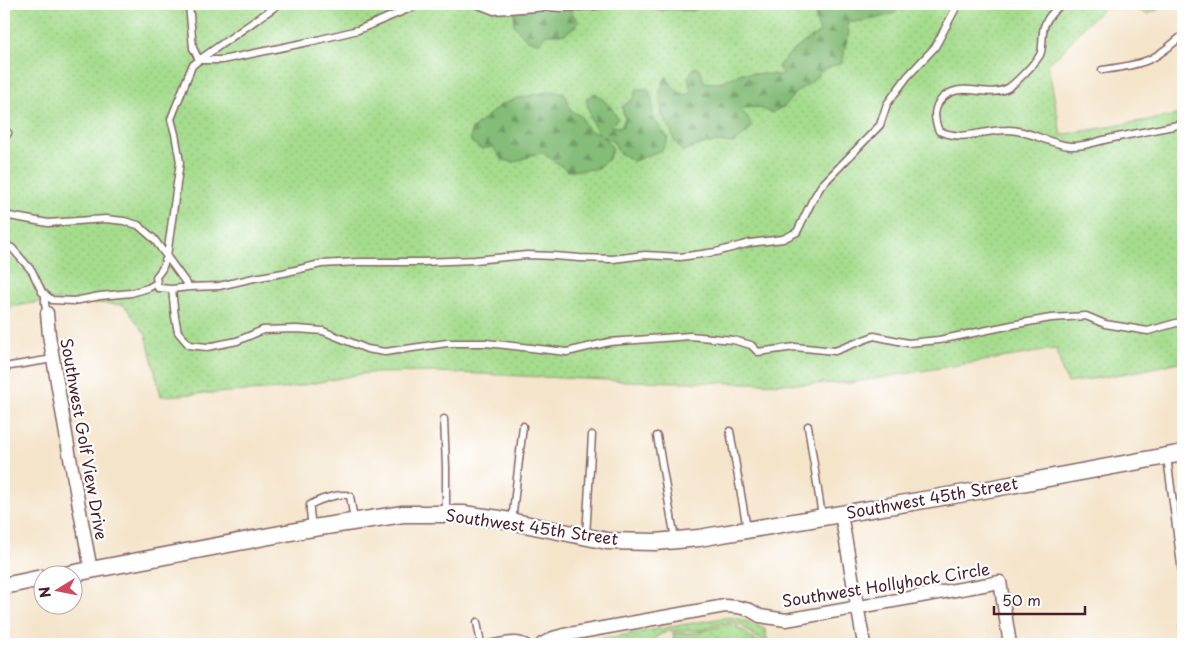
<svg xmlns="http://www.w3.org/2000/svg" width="1187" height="648" viewBox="0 0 1187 648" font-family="'Playpen Sans',sans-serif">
<defs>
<pattern id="grass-dots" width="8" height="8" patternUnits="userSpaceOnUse" patternTransform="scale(1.25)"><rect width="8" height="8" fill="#a5dc8d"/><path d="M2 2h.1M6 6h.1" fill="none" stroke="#90bc7a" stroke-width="1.8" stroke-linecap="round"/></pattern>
<pattern id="forest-firs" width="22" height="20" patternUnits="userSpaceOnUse" patternTransform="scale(1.25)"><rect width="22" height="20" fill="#84bc78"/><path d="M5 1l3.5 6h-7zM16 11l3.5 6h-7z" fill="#6e9863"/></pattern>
<pattern id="water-waves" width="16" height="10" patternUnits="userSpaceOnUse" patternTransform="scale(1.25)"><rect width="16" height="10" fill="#7cade7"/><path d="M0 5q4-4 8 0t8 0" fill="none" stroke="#688cbb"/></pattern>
</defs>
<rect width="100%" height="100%" fill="#fff"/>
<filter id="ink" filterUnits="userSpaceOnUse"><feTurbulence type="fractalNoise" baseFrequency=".02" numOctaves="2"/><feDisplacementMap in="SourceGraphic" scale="10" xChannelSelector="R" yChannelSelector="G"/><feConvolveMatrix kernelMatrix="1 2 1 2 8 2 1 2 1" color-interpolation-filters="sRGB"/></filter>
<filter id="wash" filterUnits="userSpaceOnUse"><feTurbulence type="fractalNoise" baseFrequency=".0096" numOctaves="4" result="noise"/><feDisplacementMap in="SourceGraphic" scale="20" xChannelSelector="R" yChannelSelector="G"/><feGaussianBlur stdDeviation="1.12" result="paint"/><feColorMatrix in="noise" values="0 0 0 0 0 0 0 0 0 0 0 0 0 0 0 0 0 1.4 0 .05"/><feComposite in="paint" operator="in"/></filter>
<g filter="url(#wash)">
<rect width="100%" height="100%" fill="#f4e4ca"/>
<!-- grass -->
<path fill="url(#grass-dots)" stroke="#787e5c" d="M4,4H1120L1103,9L1085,25L1062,52L1048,64L1061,135L1183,114V361L1139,371L1068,383L1063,373L1056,349L849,383L809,384L626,381L438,372L367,373L283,389L161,396L146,335L124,305L52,300L4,308Z
M1130,4H1158L1160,9L1147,14L1136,9Z
M729,617L740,619L765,629L768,644L764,641L753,635L738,623L731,622L723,623L701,630L669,631L659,635L648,644H596L593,643L591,644H570Z
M729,624L738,626V629L740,630H743L751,638L765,644H686L685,643L675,644L673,633H695Z"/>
<!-- forest -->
<path fill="url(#forest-firs)" stroke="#676e52" d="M515,4H570L569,8L579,23L565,34H546L539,43L527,40L514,25Z
M647,4H710L692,11L670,9L661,11L648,6Z
M815,4H906L895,13L875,19L847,23L849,34L845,47L843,62L823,70L810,83L795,93L785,106L771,113L758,107L745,108L741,111L748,117L752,127L747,133L734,143L718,142L699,145L682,151L674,140L670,127L662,116L660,91L666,76L673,88L685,96L691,91L688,78L694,67L700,69L704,82L719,83L742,73L783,75L778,66C790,52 804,42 820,32L816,22Z
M637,89H648L652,99L653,118L668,138L662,150L634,161L619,153L614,142L602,136L612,147L609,159L596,169L568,171L543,153L532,155L515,162L502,160L493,147L481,149L471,142V130L499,106L515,99L551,91L565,94L571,111L581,116L587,129L599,134L591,120L586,99L596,93L611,107L618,119L611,126L622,127L625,118L622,107L633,99Z"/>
<!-- water -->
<path fill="url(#water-waves)" stroke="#636689" d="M4,40C13,50 11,70 4,80Z"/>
</g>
<g filter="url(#ink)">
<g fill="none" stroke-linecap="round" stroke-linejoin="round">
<defs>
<path id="service" d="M189,4L193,48L199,60L279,4
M420,4L358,30L313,41L222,60H199L192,66L171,119L175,134L180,162L167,256L162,269L156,277L158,288L172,289L189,287L219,286L254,278L283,273L321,264L358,262H422L475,260L527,255L554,256L580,258L613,259L645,255L680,257L716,252L750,243L783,239L797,232L812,201L821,186L880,125L887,104L907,77L935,47L958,4
M476,4L494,11L548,7L561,8L594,6L611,4
M1062,4C1053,11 1044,20 1043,32C1042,39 1043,48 1040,55C1036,62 1015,84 1008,88C986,100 958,77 939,102C933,111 935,122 939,131C966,142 980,130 1007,130C1026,129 1049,144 1070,146C1083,147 1095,142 1108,139C1133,134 1158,129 1183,124
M1102,70C1117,68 1134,66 1148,60C1161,55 1172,44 1183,35
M4,137H5L8,133
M4,215L48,223L106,219L124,221L138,225L154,239L189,287
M4,244L12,248L32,271L42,292L52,300L74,301L100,296L131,293L148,288L157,283
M172,289L175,317L178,332L189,345L207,347L237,341L263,330L297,329L323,331L367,349L385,352L447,343H486L567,352L609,342L690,336L733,340L751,345L758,352L795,347L835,351L874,336L908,343L939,340L1017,324L1051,318L1086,316L1105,324L1148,331L1183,321
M45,294V304L47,313
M4,367L53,359
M444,419L446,467V512
M808,426L822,516
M730,431L747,529
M657,436L675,539
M1167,457L1183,580
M512,521L523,426
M312,527L310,511V505C318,500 341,492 350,496L354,520
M586,536L592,435
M477,622L481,644
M1183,627V626
M489,644C501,642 517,636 528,644"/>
<path id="minor" d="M47,313L49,335L70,458L91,570
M841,514L864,644
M542,644L553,638L564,635L725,606L738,607L750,610L760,616L786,620L1000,582L1010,644"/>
<path id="tertiary" d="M59,576L307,529L403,514H463L500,519L607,541L655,542L699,538L989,489L1183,453
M4,586L42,578"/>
</defs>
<!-- service casing -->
<use href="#service" stroke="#866463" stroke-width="9"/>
<!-- minor casing -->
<use href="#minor" stroke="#866463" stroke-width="15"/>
<!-- tertiary casing -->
<use href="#tertiary" stroke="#866463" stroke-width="19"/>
<!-- service -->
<use href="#service" stroke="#fff" stroke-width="6"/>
<!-- minor -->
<use href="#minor" stroke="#fff" stroke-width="12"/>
<!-- tertiary -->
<use href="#tertiary" stroke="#fff" stroke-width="16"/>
</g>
</g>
<g text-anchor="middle" stroke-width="4.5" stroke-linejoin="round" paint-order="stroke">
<!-- street labels -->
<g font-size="16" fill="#4a1f2b" stroke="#fff">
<text transform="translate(84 439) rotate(80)" y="6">Southwest Golf View Drive</text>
<text transform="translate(932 498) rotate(-10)" y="6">Southwest 45th Street</text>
<text transform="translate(532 527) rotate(8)" y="6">Southwest 45th Street</text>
<text transform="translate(886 585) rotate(-9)" y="6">Southwest Hollyhock Circle</text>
</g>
</g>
<!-- margin -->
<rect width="1187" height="648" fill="none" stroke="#fff" stroke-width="20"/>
<!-- north arrow -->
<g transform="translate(58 590) rotate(260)"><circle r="24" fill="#ffffff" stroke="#b7a5aa"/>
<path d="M0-4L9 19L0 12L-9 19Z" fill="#d1495b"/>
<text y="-8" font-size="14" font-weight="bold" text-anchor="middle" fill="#4a1f2b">N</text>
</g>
<!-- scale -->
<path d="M994 606v8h91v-8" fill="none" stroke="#4a1f2b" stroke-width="2.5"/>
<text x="1002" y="606" font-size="15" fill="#4a1f2b" stroke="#ffffff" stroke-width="4" paint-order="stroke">50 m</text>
</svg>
